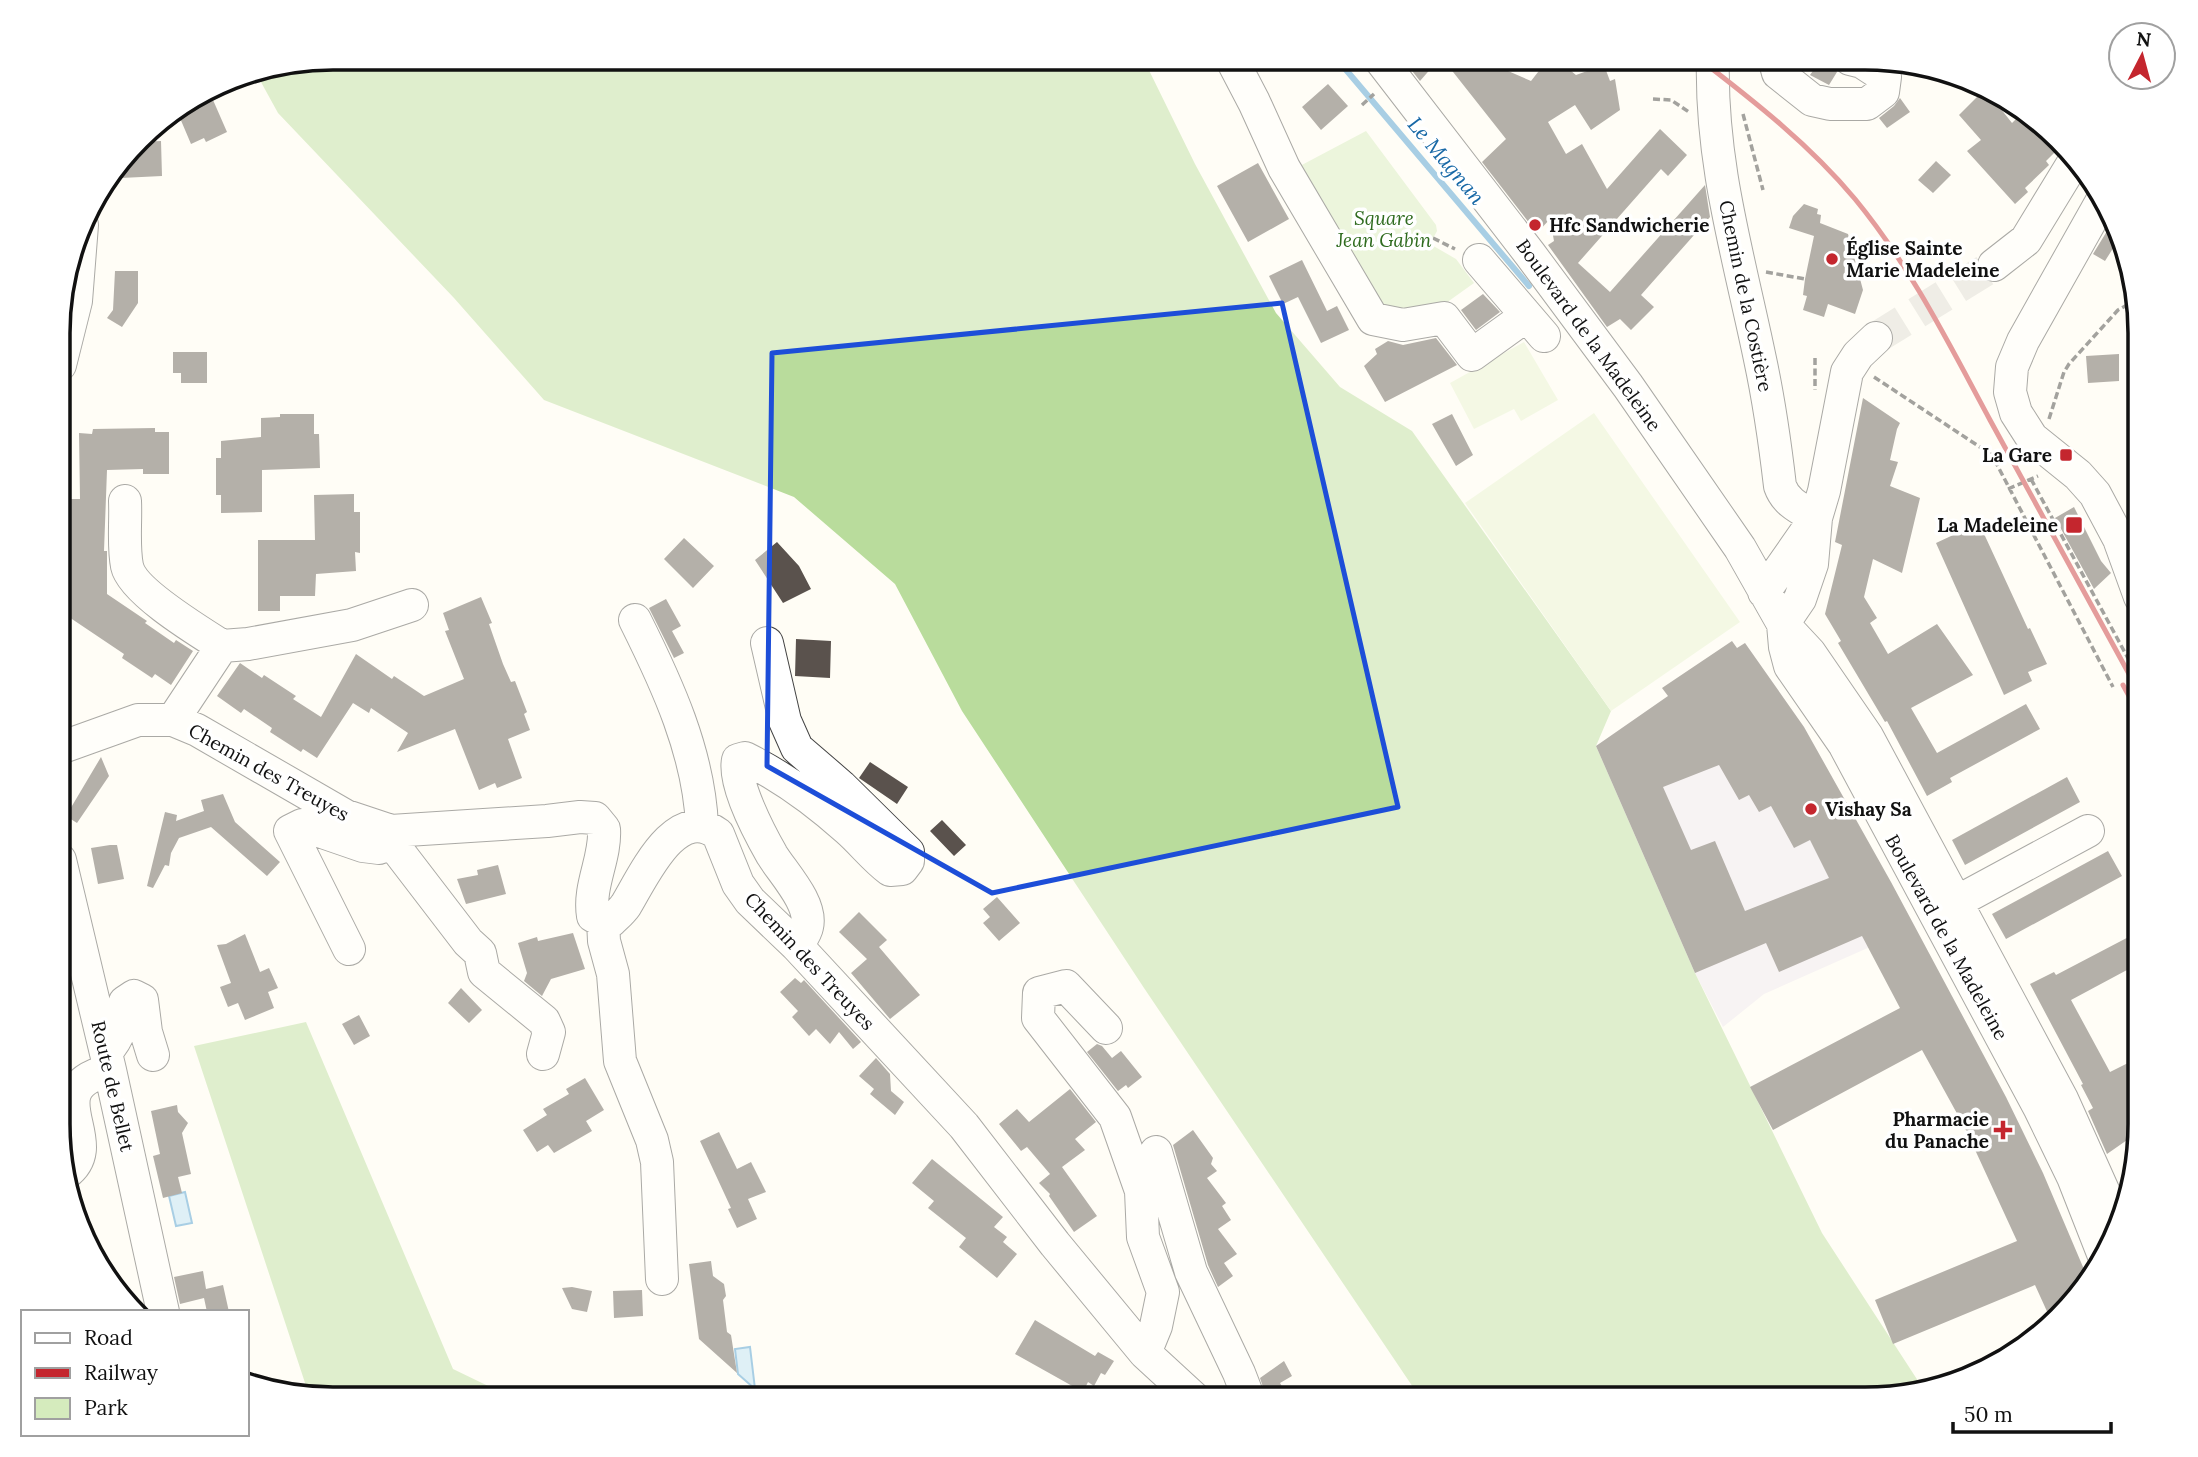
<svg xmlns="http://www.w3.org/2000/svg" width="2198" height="1457" viewBox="0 0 2198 1457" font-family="Lora,serif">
<rect width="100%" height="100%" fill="#fffdf5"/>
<!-- industrial -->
<path fill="#eee6ef" d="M1745,643L1804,727L1915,927L1764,994L1723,1027L1695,973L1596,746Z"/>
<!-- green -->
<path fill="#d5ebbd" d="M1366,131L1436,225L1437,231L1430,244L1456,259L1474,283L1446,303L1426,312L1377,306L1298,167Z"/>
<!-- forest -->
<path fill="#b9dc9c" d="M333,58H1143L1195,164L1276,313L1340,387L1412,431L1611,711L1596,746L1695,973L1822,1233L1922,1387L1882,1399H1421L1144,988L962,711L895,584L794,497L544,400L454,298L278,113L256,73Z
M306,1022L453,1369L515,1399H333L309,1395L194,1046Z"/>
<!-- pitch -->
<path fill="#e6f2cf" d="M1524,342L1558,400L1521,421L1514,409L1474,429L1450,383Z
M1594,413L1740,622L1611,711L1465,503Z"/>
<!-- water -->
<path fill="#b9e0f7" stroke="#3f96cf" stroke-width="2" d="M185,1192L192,1223L176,1226L169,1196Z
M750,1347L755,1389L738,1374L735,1349Z"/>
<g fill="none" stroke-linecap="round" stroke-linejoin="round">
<!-- stream -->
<path stroke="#3f96cf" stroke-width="6" d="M1336,58L1529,286"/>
</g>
<!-- building -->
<path fill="#5a524d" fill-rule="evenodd" d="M1402,58H1440L1420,81Z
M1442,58H1478L1531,81L1549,58H1555L1576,75L1604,65L1610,81L1615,79L1620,110L1591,130L1575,105L1548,122L1566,154L1582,144L1607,189L1660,129L1687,155L1668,176L1661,169L1578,263L1610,292L1705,185L1710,217L1641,295L1654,307L1631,330L1620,319L1607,327L1548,245L1554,241L1550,219L1537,233L1482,162L1506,139Z
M1822,58L1833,65L1837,72L1829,85L1810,75Z
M1328,84L1348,106L1321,130L1302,107Z
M1985,89L2012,123L2021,114L2055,152L2046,161L2049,165L2025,188L2028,192L2015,204L1967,151L1981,140L1959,115Z
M200,96L204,105L213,100L227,132L206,142L204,138L191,144L177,111Z
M1900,98L1910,112L1887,128L1879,118L1894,106Z
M161,141L162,176L121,178V166L139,142Z
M1936,161L1951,175L1933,193L1918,180Z
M1258,163L1289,219L1248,242L1217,186Z
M1804,204L1818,209L1817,214L1821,215L1820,223L1848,234L1863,290L1855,314L1828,304L1824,317L1803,310L1807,296L1803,295L1805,279L1814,236L1789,228L1793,216Z
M2112,223L2117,242L2105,261L2093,254Z
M1302,260L1327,311L1337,306L1349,330L1321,343L1298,297L1283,304L1269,276Z
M115,271H138V303L122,327L107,318L113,310Z
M1483,294L1500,312L1476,330L1461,310Z
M1436,338L1457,365L1385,402L1364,366L1377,354L1375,349L1388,341L1403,345Z
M173,352H207V383H181V373H173Z
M2119,354V381L2088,383L2086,356Z
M1863,398L1900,423L1897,429L1890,460L1898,462L1890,486L1920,498L1902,573L1873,559L1864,597L1877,618L1870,623L1888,654L1937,624L1973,675L1911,708L1937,753L2026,704L2040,729L1950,778L1952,782L1927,796L1887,721L1885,722L1838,643L1841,641L1825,614L1842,545L1835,542Z
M280,414H314V434H319L320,468L262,470V512L221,513V495H216V458H221V441L261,437V418L280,417Z
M1452,414L1473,455L1456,466L1432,424Z
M155,428V432H169V474H143V469L107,470L104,551H107V594L147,621L145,623L174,643L176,640L193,651L171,685L155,674L152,678L122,658L124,654L60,611V551H64L63,517L67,516V499H80L79,433L92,434L93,429Z
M354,494V512H360V553L355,552L356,571L316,574L315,596H280V611H258V540H315L314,495Z
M2074,507L2101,561L2111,573L2094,589L2055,518Z
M1979,523L2028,629L2030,628L2047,664L2028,672L2032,681L2004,695L1936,543Z
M684,538L714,566L693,588L664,559Z
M777,542L799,566L811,589L783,603L755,560Z
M481,597L492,623L489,624L503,664L511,682L515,681L527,712L524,714L530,730L508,739L522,778L497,788L495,783L479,790L455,729L397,752L408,733L371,708L369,713L353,703L317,758L303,749L301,752L270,732L272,728L244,709L241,713L217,696L240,663L262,678L264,675L296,696L293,699L321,717L356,654L392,679L394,676L424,696L464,679L445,631L449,630L443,613Z
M666,599L681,626L672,631L684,653L674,658L649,608Z
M796,639L831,641L830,678L795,676Z
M1732,641L1737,648L1745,643L1804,727L1891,882L2006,1097L2043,1173L2089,1281L2050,1318L2035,1285L1893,1344L1875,1300L2017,1241L1965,1128L1922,1050L1773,1130L1750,1087L1900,1008L1862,936L1779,972L1766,943L1695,973L1596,746L1668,696L1662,688ZM1719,765L1739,800L1749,795L1759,812L1771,806L1794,848L1810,840L1829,878L1745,911L1715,841L1691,850L1663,787Z
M101,757L109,776L77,823L66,816Z
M870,762L908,787L897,804L859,778Z
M2067,777L2080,802L1965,865L1952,840Z
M223,794L235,822L280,862L267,876L211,827L179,838L171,853L169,866L165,865L153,888L147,886L165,812L177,815L176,821L204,811L201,800Z
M942,820L966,845L954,856L930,831Z
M110,845H117L124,879L98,884L91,848Z
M2108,851L2122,876L2006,939L1992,914Z
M498,865L506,894L466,904L457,879L478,875L477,870Z
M997,897L1020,923L999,941L983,923L990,917L983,909Z
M859,912L887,940L879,947L920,995L890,1019L851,973L867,959L839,932Z
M2140,931V963L2071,1000L2110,1072L2140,1057V1131L2107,1154L2088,1111L2093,1108L2081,1085L2083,1084L2030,984L2054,972L2056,975Z
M573,933L585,969L551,979L542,996L524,981L527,973L518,943L537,937L538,941Z
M245,934L260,972L269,968L278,988L268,992L274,1008L245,1020L238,1003L228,1007L220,987L231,983L217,945L226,944Z
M795,978L801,983L804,980L861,1042L853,1049L839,1032L830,1044L816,1029L809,1036L792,1017L798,1011L780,992Z
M461,988L482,1010L469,1023L448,1003Z
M359,1015L370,1036L354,1045L342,1024Z
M1097,1044L1102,1046L1112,1058L1121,1051L1142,1077L1128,1088L1126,1085L1118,1091L1087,1052Z
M876,1058L890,1074L891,1091L904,1102L895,1115L870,1094L874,1089L859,1076Z
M585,1078L604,1110L586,1121L592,1131L554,1153L548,1145L537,1152L523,1130L547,1115L543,1109L569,1094L566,1089Z
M1070,1089L1096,1122L1075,1139L1085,1150L1062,1167L1097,1216L1074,1232L1049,1196L1050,1194L1039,1183L1050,1174L1027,1147L1021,1151L999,1124L1017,1109L1029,1122Z
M177,1105L178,1112L188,1123L182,1133L191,1174L178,1177L182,1193L163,1198L153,1156L160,1154L151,1111Z
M1193,1130L1213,1158L1211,1164L1217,1171L1207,1178L1226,1203L1222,1206L1231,1220L1218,1229L1237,1254L1224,1263L1233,1276L1218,1287L1208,1265L1173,1145Z
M719,1132L737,1169L751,1162L766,1192L748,1199L757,1219L737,1228L728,1209L731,1208L700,1141Z
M932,1159L1003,1217L994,1227L1007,1237L1003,1242L1017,1254L997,1278L959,1247L966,1238L928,1208L934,1201L912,1183Z
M711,1261L713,1276L724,1284L726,1296L723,1300L727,1332L731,1335L737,1373L699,1339L689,1264Z
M203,1271L206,1289L223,1285L229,1312H207L204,1298L180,1304L174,1277Z
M572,1287L592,1291L587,1312L572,1309L562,1288Z
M642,1290L643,1316L614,1318L613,1291Z
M1035,1320L1095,1356L1098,1352L1114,1361L1105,1375L1101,1373L1094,1386L1088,1382L1083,1392L1015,1354Z
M1284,1361L1292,1376L1280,1383L1289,1399H1267L1260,1378Z"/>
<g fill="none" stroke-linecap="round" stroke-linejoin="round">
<!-- minor-tunnel -->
<path stroke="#dbdad3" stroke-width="32" stroke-dasharray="32 16" stroke-linecap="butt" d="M1876,338L1994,265"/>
<defs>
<path id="minor" d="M1231,58L1254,102L1284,168L1373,319L1403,325L1444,318L1472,355L1526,316
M1379,58L1530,254L1628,386L1740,548L1783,624L1810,653L1867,736L2062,1099L2119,1226
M1713,58C1710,163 1739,257 1760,359C1769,401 1775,443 1780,486C1786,503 1801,509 1816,518
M1774,58L1778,73L1812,100L1830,104H1867L1883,92L1885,77L1862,62L1850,59
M2104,197L2023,341L2012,367L2010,392L2016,413L2032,438L2078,475L2095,494L2119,539L2140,597
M1479,260L1544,336
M1994,265L2026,240L2073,163
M60,365L76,301L82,225
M125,501C126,522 123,546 127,566C132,591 200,632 222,646
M1764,592L1815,519
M635,620C667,684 699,753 702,826
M1783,624L1785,647L1790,666L1844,744L2040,1109L2073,1177L2104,1256
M1783,624L1800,599L1812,564L1816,518L1824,491L1847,372L1858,355L1876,338
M767,643L785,721L797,748L841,786L908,852V861L902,869L890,870C874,858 862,842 847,829C817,802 781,776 745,758L738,760C733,783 760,834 772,855C783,873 813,904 807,927C806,933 800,941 797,946
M173,720L222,646L248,644L352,625L412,605
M60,748L138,720H173L197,730L346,816L391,831L547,821L580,817L595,818L604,829C606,858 588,886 593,916L603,921H611C616,916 622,911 626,905C643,877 676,802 718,834L738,884L750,901L797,946L964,1126L1055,1244L1145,1353L1195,1399
M390,843L399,852L468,942L480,953L484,972L544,1021L549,1032L543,1054
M60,860L110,1070L163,1312
M1938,912L2088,831
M603,921L604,941L613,974L620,1061L652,1140L657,1162L662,1279
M349,949L290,831L302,825L363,846L379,848L390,843
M1106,1028L1066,986L1039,993L1038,1018L1115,1117L1141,1191L1143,1237L1163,1292L1156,1326L1145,1353
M106,1052C120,1037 123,1023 125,1002L134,996L142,1000L146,1032L153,1055
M1156,1152L1191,1272L1239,1373L1249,1399
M65,1174C110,1142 32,1090 110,1070"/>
</defs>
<!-- minor casing -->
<use href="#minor" stroke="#444" stroke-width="34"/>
<!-- path -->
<path stroke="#333" stroke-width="3.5" stroke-dasharray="7 3.5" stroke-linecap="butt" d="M1653,99L1671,100L1689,112
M1362,105L1374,94
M1743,114L1763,190
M1433,238L1455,249
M1766,272L1805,279
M1815,358V390
M1874,377L1992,455L2113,687
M2049,419L2064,372L2069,364L2118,310L2127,305L2133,307C2128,343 2127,393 2140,428
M2031,479L2136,673
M2008,489L2038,476"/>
<!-- minor -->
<use href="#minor" stroke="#fff" stroke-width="32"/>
<!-- rail -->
<path stroke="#c4262e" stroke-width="5" d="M1698,58C1754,101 1810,145 1855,199C1911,267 1949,344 1990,420C2040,512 2090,603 2140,694
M2123,685L2140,716"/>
</g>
<!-- marked area -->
<path d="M0 0H2198V1457H0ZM1282,303L1398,807L992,893L767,766L772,353Z" fill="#fffdf5" fill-opacity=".55" fill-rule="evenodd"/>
<path fill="none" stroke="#1d4ed8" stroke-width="5" stroke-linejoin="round" d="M1282,303L1398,807L992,893L767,766L772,353Z"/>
<!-- markers -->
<g fill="#c4262e" stroke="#fff" stroke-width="2.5">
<circle cx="1535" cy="225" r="7"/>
<circle cx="1832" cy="259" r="7"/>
<rect x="2059" y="448" width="14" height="14" rx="3.5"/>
<rect x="2065" y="516" width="18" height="18" rx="3.5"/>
<circle cx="1811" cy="809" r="7"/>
<path d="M1999.5 1119.5h7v7h7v7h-7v7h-7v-7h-7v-7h7z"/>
</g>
<g text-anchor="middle" stroke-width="7" stroke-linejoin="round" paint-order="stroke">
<!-- park labels -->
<g font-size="19" font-style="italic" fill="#2f6b1f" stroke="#fff">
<text x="1384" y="225">Square<tspan x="1384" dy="22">Jean Gabin</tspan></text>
</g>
<!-- poi labels -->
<g font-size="19" font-weight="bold" fill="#111" stroke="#fff" text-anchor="start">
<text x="1549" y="232">Hfc Sandwicherie</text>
<text x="1846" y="255">Église Sainte<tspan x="1846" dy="22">Marie Madeleine</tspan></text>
<text x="2052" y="462" text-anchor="end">La Gare</text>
<text x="2058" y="532" text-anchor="end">La Madeleine</text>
<text x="1825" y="816">Vishay Sa</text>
<text x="1989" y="1126" text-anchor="end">Pharmacie<tspan x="1989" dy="22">du Panache</tspan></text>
</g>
<!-- street labels -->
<g font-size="19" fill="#111" stroke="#fff">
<text transform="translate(1746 296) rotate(78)" y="7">Chemin de la Costière</text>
<text transform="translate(1589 335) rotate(54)" y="7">Boulevard de la Madeleine</text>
<text transform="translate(269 772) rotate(29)" y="7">Chemin des Treuyes</text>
<text transform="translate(1947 937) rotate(61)" y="7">Boulevard de la Madeleine</text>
<text transform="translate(810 961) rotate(47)" y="7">Chemin des Treuyes</text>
<text transform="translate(113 1086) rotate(77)" y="7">Route de Bellet</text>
</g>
<!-- water labels -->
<g font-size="21" font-style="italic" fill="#1768a6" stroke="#fff">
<text transform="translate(1446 161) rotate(50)" y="7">Le Magnan</text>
</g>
</g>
<!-- crop -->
<path d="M0 0H2198V1457H0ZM333 70H1865A263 263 0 0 1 2128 333V1124A263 263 0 0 1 1865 1387H333A263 263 0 0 1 70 1124V333A263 263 0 0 1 333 70Z" fill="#fff" fill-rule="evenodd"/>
<path fill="none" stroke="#111" stroke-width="3.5" d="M333 70H1865A263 263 0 0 1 2128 333V1124A263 263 0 0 1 1865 1387H333A263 263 0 0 1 70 1124V333A263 263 0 0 1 333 70Z"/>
<!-- legend -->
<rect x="21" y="1310" width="228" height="126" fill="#ffffff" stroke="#a0a0a0" stroke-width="2"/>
<rect x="35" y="1333" width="35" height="10" fill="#ffffff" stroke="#a0a0a0" stroke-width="2"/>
<text x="84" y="1345" font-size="21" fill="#111111">Road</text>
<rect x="35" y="1368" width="35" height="10" fill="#c4262e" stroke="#a0a0a0" stroke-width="2"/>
<text x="84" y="1380" font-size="21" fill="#111111">Railway</text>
<rect x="35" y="1398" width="35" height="21" fill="#d5ebbd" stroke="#a0a0a0" stroke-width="2"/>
<text x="84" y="1415" font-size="21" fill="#111111">Park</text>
<!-- north arrow -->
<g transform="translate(2142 56) rotate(6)"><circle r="33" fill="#ffffff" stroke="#a0a0a0" stroke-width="2"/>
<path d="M0-5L12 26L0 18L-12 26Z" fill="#c4262e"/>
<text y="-10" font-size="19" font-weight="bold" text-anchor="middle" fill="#111111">N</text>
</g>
<!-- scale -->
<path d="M1953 1422v10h158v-10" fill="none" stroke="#111111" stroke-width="3.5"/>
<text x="1964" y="1422" font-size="21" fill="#111111" stroke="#ffffff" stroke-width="5" paint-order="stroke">50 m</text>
</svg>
